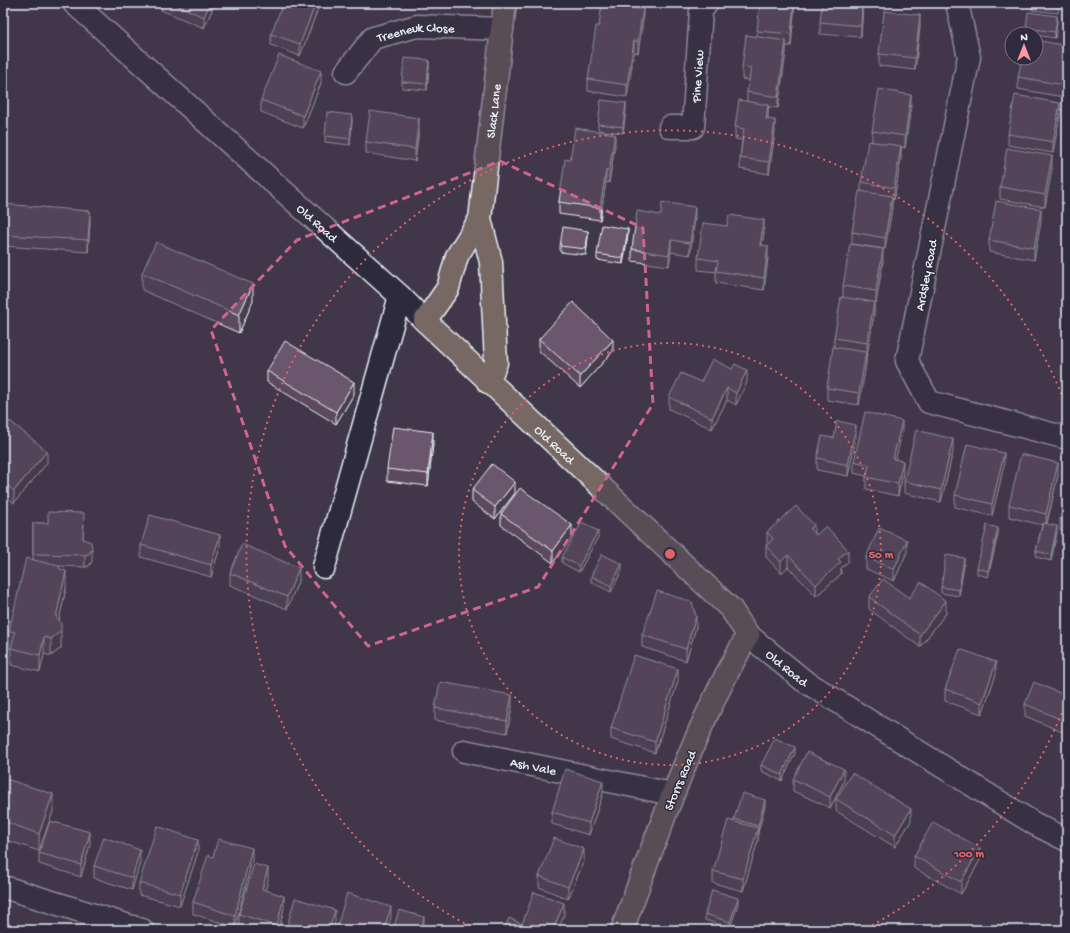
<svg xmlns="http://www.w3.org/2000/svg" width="1070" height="933" viewBox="0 0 1070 933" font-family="'Gochi Hand',sans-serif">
<rect width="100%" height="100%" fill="#41374b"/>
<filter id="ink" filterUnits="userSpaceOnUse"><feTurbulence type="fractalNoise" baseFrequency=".025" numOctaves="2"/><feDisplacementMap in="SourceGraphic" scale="8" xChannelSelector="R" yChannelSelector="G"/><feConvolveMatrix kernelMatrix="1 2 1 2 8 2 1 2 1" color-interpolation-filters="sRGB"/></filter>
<g filter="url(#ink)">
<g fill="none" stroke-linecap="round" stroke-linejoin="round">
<defs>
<g id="minor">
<path id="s1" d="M74,3L400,296L425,321"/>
<path d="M957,3L969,57L907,361L929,402L1067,438"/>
<path id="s2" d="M346,72L373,38L417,26L502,29"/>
<path id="s3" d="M670,127H693L701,11L707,3"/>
<path d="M324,567L400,296"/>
<path id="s4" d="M748,635L803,680L1035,824L1067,840"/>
<path id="s5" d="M464,751L672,794"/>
<path d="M7,888L142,930"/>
</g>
<g id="major">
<path id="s6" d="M480,219L457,256L448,288L425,321L731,609L748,635C694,728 659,830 622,930"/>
<path id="s7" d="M488,382L496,363L491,262L480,219L505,3"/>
</g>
</defs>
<!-- minor casing -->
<use href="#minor" stroke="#e8f1f8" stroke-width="25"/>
<!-- major casing -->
<use href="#major" stroke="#e8f1f8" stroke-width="25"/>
<!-- minor -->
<use href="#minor" stroke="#2f2a3d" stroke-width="22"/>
<!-- major -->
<use href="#major" stroke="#776864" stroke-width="22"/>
</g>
<!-- wall -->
<path fill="#5b4a5e" stroke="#e8f1f8" d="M161,3H215L204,28L161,10Z
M320,3L300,56L271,45V34Z
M795,3L791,46H786V52L778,108L768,107V119L775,132L769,174L740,169V158L742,140L735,139V127L747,101V92L749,80L742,79V67L757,36V31Z
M863,3L861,37L820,34V22Z
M1032,3H1059L1058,13L1032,10Z
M643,20L638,53L634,52L627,97L588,91V79L599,26Z
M1057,22L1055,38L1036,35V34H1026V28Z
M920,27L915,70L879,66V54Z
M1067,46L1063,97L1018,89V77Z
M429,66L427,90L402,88V82Z
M321,83L303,128L261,112V100Z
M911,106L905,148L901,147V158L894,200L892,199V208L885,249L852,244V232L861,191V182L872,141V131Z
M626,109L623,133L598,130V124Z
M1060,114L1053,153L1008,145V134Z
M352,121L350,145L325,142V136Z
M419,129L415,161L366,153V142Z
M615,145L609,183L606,182L600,220L559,214V202L570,160Z
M1052,168L1045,207L1000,199V187Z
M3,204L90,223L88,252L3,246Z
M661,215L695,218L690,255L671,252L669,266L632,261V249Z
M1041,221L1034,260L989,252V240Z
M764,232L762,245L768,258L764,290L716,283V272L698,270V258Z
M628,235L623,264L597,260V254Z
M588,237L586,255L560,252V246Z
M883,261L876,303H874V314L867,355H866V364L859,405L827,400V388L834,347V338L843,297V286Z
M142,273L253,301L239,333L142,290Z
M539,339L613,351L580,388L539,351Z
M267,371L354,394L336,424L267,382Z
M701,382H747L736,405L727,400L712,429L669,409V397Z
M3,429L47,463L14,503L3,494Z
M902,433L895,459L903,473L898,496L866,489V476L854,473V461Z
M856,437L848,476L817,470V458L834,438Z
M433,444L428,486L387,481V469Z
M953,451L941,502L904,493V481Z
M1004,465L992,516L955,507V495Z
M1058,475L1047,524L1057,532L1051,561L1036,557V551L1042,525L1009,517V505Z
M472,490L515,493L495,519L472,502Z
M1067,490V532L1060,531V519Z
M501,514L572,537L553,563L501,525Z
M33,523L84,524L83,539L92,561L89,566L85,567L59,566L66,588L59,620L61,648L51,656L44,654L40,672L11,665V649L9,648V631L33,560Z
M767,532L814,533L848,562L841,568V574L816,596L788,567L781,573L766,557V546L767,544Z
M998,534L988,577L977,574V568Z
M598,537L579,572L562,563V557Z
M141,545L220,547L211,577L141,557Z
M907,552L894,581L866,569V557Z
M964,564L959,596L941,593V587Z
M622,570L611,592L591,582V576Z
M230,573L299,579L287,609L230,585Z
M869,597L909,598L946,613L920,647L869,609Z
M696,627L686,661L642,647V635Z
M996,674L982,714L945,701V689Z
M678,681L655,753L611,739V728Z
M1067,696V734L1025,716V704Z
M512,707L507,733L435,720V708Z
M795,753L782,781L761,771V765Z
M3,778L53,811L39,851L3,839Z
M793,779L844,781L830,808L793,791Z
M603,793L589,835L552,824V812Z
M836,799L911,821L895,847L836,811Z
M765,806L758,832V840L743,891L713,883V871L734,821V819Z
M90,844L81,877L39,864V853Z
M198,852L180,906L139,895V883Z
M914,856L980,860L961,894L914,868Z
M213,857L252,860L235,927L193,914V902Z
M584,861L568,899L539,887V876Z
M140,862L132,890L94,878V866Z
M268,880L265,890L284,908L279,930H251L239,926V914Z
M738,904L730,928L705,920V914Z"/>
<!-- shaded-wall -->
<path fill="#4a3c4c" stroke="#e8f1f8" d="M210,3H215L204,28V17Z
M316,3H320L300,56V44Z
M794,3H795L791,46V34Z
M862,3H863L861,37V26Z
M643,9V20L638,53V41Z
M920,15V27L915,70V58Z
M1057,16V22L1055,38V32Z
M634,41V52L627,97V85Z
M786,41V52L778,108V97Z
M429,60V66L427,90V84Z
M1067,63V74L1063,97V85Z
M321,71V83L303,128V116Z
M911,95V106L905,148V136Z
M626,103V109L623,133V127Z
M1060,103V114L1053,153V142Z
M768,105V116L766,130V119Z
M352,115V121L350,145V139Z
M419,118V129L415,161V149Z
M775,120V132L769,174V162Z
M615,134V145L609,183V171Z
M901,146V158L894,200V188Z
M1052,156V168L1045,207V195Z
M606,170V182L600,220V208Z
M892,196V208L885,249V238Z
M695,207V218L690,255V243Z
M1041,209V221L1034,260V248Z
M90,211V223L88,252V240Z
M764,220V232L760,257V245Z
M628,229V235L623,264V258Z
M588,231V237L586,255V249Z
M671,240V252L669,266V255Z
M768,246V258L764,290V278Z
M883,249V261L876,303V291Z
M253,284V301L239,333V315Z
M874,302V314L867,355V343Z
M613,340V351L580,388V376Z
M866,352V364L859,405V393Z
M747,370V382L736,405V393Z
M354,382V394L336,424V412Z
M727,388V400L712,429V418Z
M902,421V433L893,470V459Z
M856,425V437L848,476V465Z
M433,432V444L428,486V474Z
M953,439V451L941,502V490Z
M47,451V463L14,503V491Z
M1004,453V465L992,516V504Z
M903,461V473L898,496V484Z
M1058,463V475L1046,525V514Z
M515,482V493L495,519V507Z
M572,525V537L553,563V551Z
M814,525V537L810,529Z
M1057,526V532L1051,561V555Z
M998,528V534L988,577V571Z
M598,531V537L579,572V566Z
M220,535V547L211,577V565Z
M907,540V552L894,581V570Z
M92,549V561L89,566L85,567V555Z
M848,550V562L841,568V574L816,596V585L838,559Z
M788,555V567L781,573V562Z
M964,558V564L959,596V590Z
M622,564V570L611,592V586Z
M299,568V579L287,609V597Z
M66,571V588L56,634V617Z
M946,601V613L920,647V635Z
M696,616V627L686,661V649Z
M61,631V648L51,656V639Z
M44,637V654L40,672V655Z
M996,662V674L982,714V703Z
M678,669V681L655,753V742Z
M512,695V707L507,733V721Z
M795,747V753L782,781V775Z
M844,769V781L830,808V797Z
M603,781V793L589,835V823Z
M53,794V811L39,851V834Z
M765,800V806L758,832V826Z
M911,809V821L895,847V835Z
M758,828V840L743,891V879Z
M90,832V844L81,877V865Z
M198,840V852L180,906V894Z
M252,848V860L235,927V916Z
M980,848V860L961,894V882Z
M584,849V861L568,899V887Z
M140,850V862L132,890V878Z
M268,868V880L262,901V889Z
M284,896V908L279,930H277V926Z
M738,898V904L730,928V922Z
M564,903V915L558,930H553Z
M391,907V918L387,930H384Z
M335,910V922L333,930H329Z
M424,917V930H421Z"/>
<!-- building -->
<path fill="#6a566d" stroke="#e8f1f8" d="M172,3H210L204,17Z
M283,3H316L300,44L271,34Z
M602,3L643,9L638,41H634L627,85L588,79L596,26H599Z
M760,3H794L791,34L757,31Z
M822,3H862L861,26L820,22Z
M1032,3H1058V7L1032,4Z
M884,11L920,15L915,58L879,54Z
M1028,12L1057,16L1055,32L1026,28Z
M746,35L786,41L778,97L747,92L751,68L742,67Z
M1036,40L1067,46V63L1063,85L1018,77L1022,58H1036Z
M279,55L321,71L303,116L261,100Z
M404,58L429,60L427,84L402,82Z
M879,89L911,95L905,136L872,131Z
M1015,95L1060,103L1053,142L1008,134Z
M601,100L626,103L623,127L598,124Z
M739,100L768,105L766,119L775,120L769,162L740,158L744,129L735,127Z
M370,111L419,118L415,149L366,142Z
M327,112L352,115L350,139L325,136Z
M575,128L615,134L609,171L606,170L600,208L559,202L565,159L570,160Z
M868,141L901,146L894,188L861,182Z
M1007,148L1052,156L1045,195L1000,187Z
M859,191L892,196L885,238L852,232Z
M996,201L1041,209L1034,248L989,240Z
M662,202L695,207L690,243L671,240L669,255L632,249L637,211L661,215Z
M3,204L90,211L88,240L3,235Z
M729,215L764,220L760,245L768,246L764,278L716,271L718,261L698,258L703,223L727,226Z
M602,225L628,229L623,258L597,254Z
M563,227L588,231L586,249L560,246Z
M156,242L253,284L239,315L142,273Z
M850,244L883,249L876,291L843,286Z
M841,297L874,302L867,343L834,338Z
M573,302L613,340L580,376L539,339Z
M285,341L354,382L336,412L267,371Z
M833,347L866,352L859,393L827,388Z
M712,359L732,369L735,364L747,370L736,393L727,388L712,418L669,397L681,373L701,382Z
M865,412L902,421L893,459L903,461L898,484L866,477L869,465L854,461Z
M10,421L47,451L14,491L3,482V429Z
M837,421L856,425L848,465L817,458L822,436L834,438Z
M393,427L433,432L428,474L387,469Z
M916,430L953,439L941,490L904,481Z
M967,444L1004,453L992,504L955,495Z
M1021,454L1058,463L1046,514L1009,505Z
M492,464L515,482L495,507L472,490Z
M520,488L572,525L553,551L501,514Z
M1067,490V520L1060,519Z
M796,506L814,525L810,529L816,535L826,526L848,550L838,559L841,562L816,585L788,555L781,562L766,546L773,539L767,532Z
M48,512L84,513L83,539L91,542L92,549L89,554L85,555L33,554V523H48Z
M150,515L220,535L211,565L141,545Z
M582,522L598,531L579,566L562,557Z
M1043,523L1057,526L1051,555L1036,551Z
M987,525L998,528L988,571L977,568Z
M879,528L907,540L894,570L866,557Z
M242,544L299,568L287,597L230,573Z
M602,554L622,564L611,586L591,576Z
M946,555L964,558L959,590L941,587Z
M26,558L59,566L60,569L66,571L56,617L61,623V631L51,639L44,637L40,655L11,648L15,632L9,631Z
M883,579L909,598L921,582L946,601L920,635L869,597Z
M657,591L692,602L696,616L686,649L642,635Z
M960,649L996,662L982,703L945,689Z
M634,655L678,669L655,742L611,728Z
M440,682L512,695L507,721L435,708Z
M1034,682L1067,696V722L1025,704Z
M775,738L795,747L782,775L761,765Z
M807,752L844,769L830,797L793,779Z
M565,769L603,781L589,823L552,812Z
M852,773L911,809L895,835L836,799Z
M3,778L53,794L39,834L3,821Z
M742,793L765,800L758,826L734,819Z
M728,820L758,828L743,879L713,871Z
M50,821L90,832L81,865L39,853Z
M933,822L980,848L961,882L914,856Z
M157,826L198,840L180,894L139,883Z
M104,837L140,850L132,878L94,866Z
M554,838L584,849L568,887L539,876Z
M218,839L252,848L235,916L193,902L208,855L213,857Z
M254,864L268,868L262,889L284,896L277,926L239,914Z
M712,890L738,898L730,922L705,914Z
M534,892L564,903L553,930H504L509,918L522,924Z
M347,893L391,907L384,930H336Z
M295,898L335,910L329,930H286Z
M399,910L424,917L421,930H393Z
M3,927L12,930H3Z"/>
</g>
<!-- marked area -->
<path d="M0 0H1070V933H0ZM500,161L643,228L653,404L538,587L368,646L285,546L211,330L297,240Z" fill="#41374b" fill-opacity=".55" fill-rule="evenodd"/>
<path fill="none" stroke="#cf6492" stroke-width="3" stroke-dasharray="8 5" stroke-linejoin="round" d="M500,161L643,228L653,404L538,587L368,646L285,546L211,330L297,240Z"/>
<!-- distance rings -->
<g fill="none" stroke="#db6466" stroke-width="2" stroke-dasharray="2 4">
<circle cx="670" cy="554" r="211"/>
<path d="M1066 702A423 423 0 0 1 865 929M475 929A423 423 0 1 1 1066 406"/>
</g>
<g text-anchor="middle" stroke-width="3" stroke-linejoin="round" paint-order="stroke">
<!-- street labels -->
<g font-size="13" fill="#e8f1f8" stroke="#2f2a3d">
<text dy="5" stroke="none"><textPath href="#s2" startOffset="87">Treeneuk Close</textPath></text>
<text dy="5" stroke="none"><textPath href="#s3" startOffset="74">Pine View</textPath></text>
<text dy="5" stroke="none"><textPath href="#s7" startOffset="275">Slack Lane</textPath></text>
<text dy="5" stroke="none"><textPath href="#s1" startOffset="328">Old Road</textPath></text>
<text transform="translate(925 275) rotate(-79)" y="5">Ardsley Road</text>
<text dy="5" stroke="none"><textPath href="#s6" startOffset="296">Old Road</textPath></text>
<text dy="5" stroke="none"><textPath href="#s4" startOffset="51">Old Road</textPath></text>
<text dy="5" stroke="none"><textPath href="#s5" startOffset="71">Ash Vale</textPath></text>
<text transform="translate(679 780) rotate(-67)" y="5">Storrs Road</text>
</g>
</g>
<circle cx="670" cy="554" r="6" fill="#db6466" stroke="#2f2a3d" stroke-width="2"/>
<g font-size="12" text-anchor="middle" font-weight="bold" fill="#db6466" stroke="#2f2a3d" stroke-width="3" stroke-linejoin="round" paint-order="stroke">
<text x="881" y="558">50 m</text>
<text x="969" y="857">100 m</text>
</g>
<!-- margin -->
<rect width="1070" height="933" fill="none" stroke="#2f2a3d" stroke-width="16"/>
<rect x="8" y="8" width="1054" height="917" fill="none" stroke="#e8f1f8" stroke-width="1.5" filter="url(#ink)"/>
<!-- north arrow -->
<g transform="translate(1024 46)"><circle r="19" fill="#2f2a3d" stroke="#797a88"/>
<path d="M0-3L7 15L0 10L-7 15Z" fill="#ff9aa2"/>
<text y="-6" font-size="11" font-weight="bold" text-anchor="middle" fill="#e8f1f8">N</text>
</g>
</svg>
